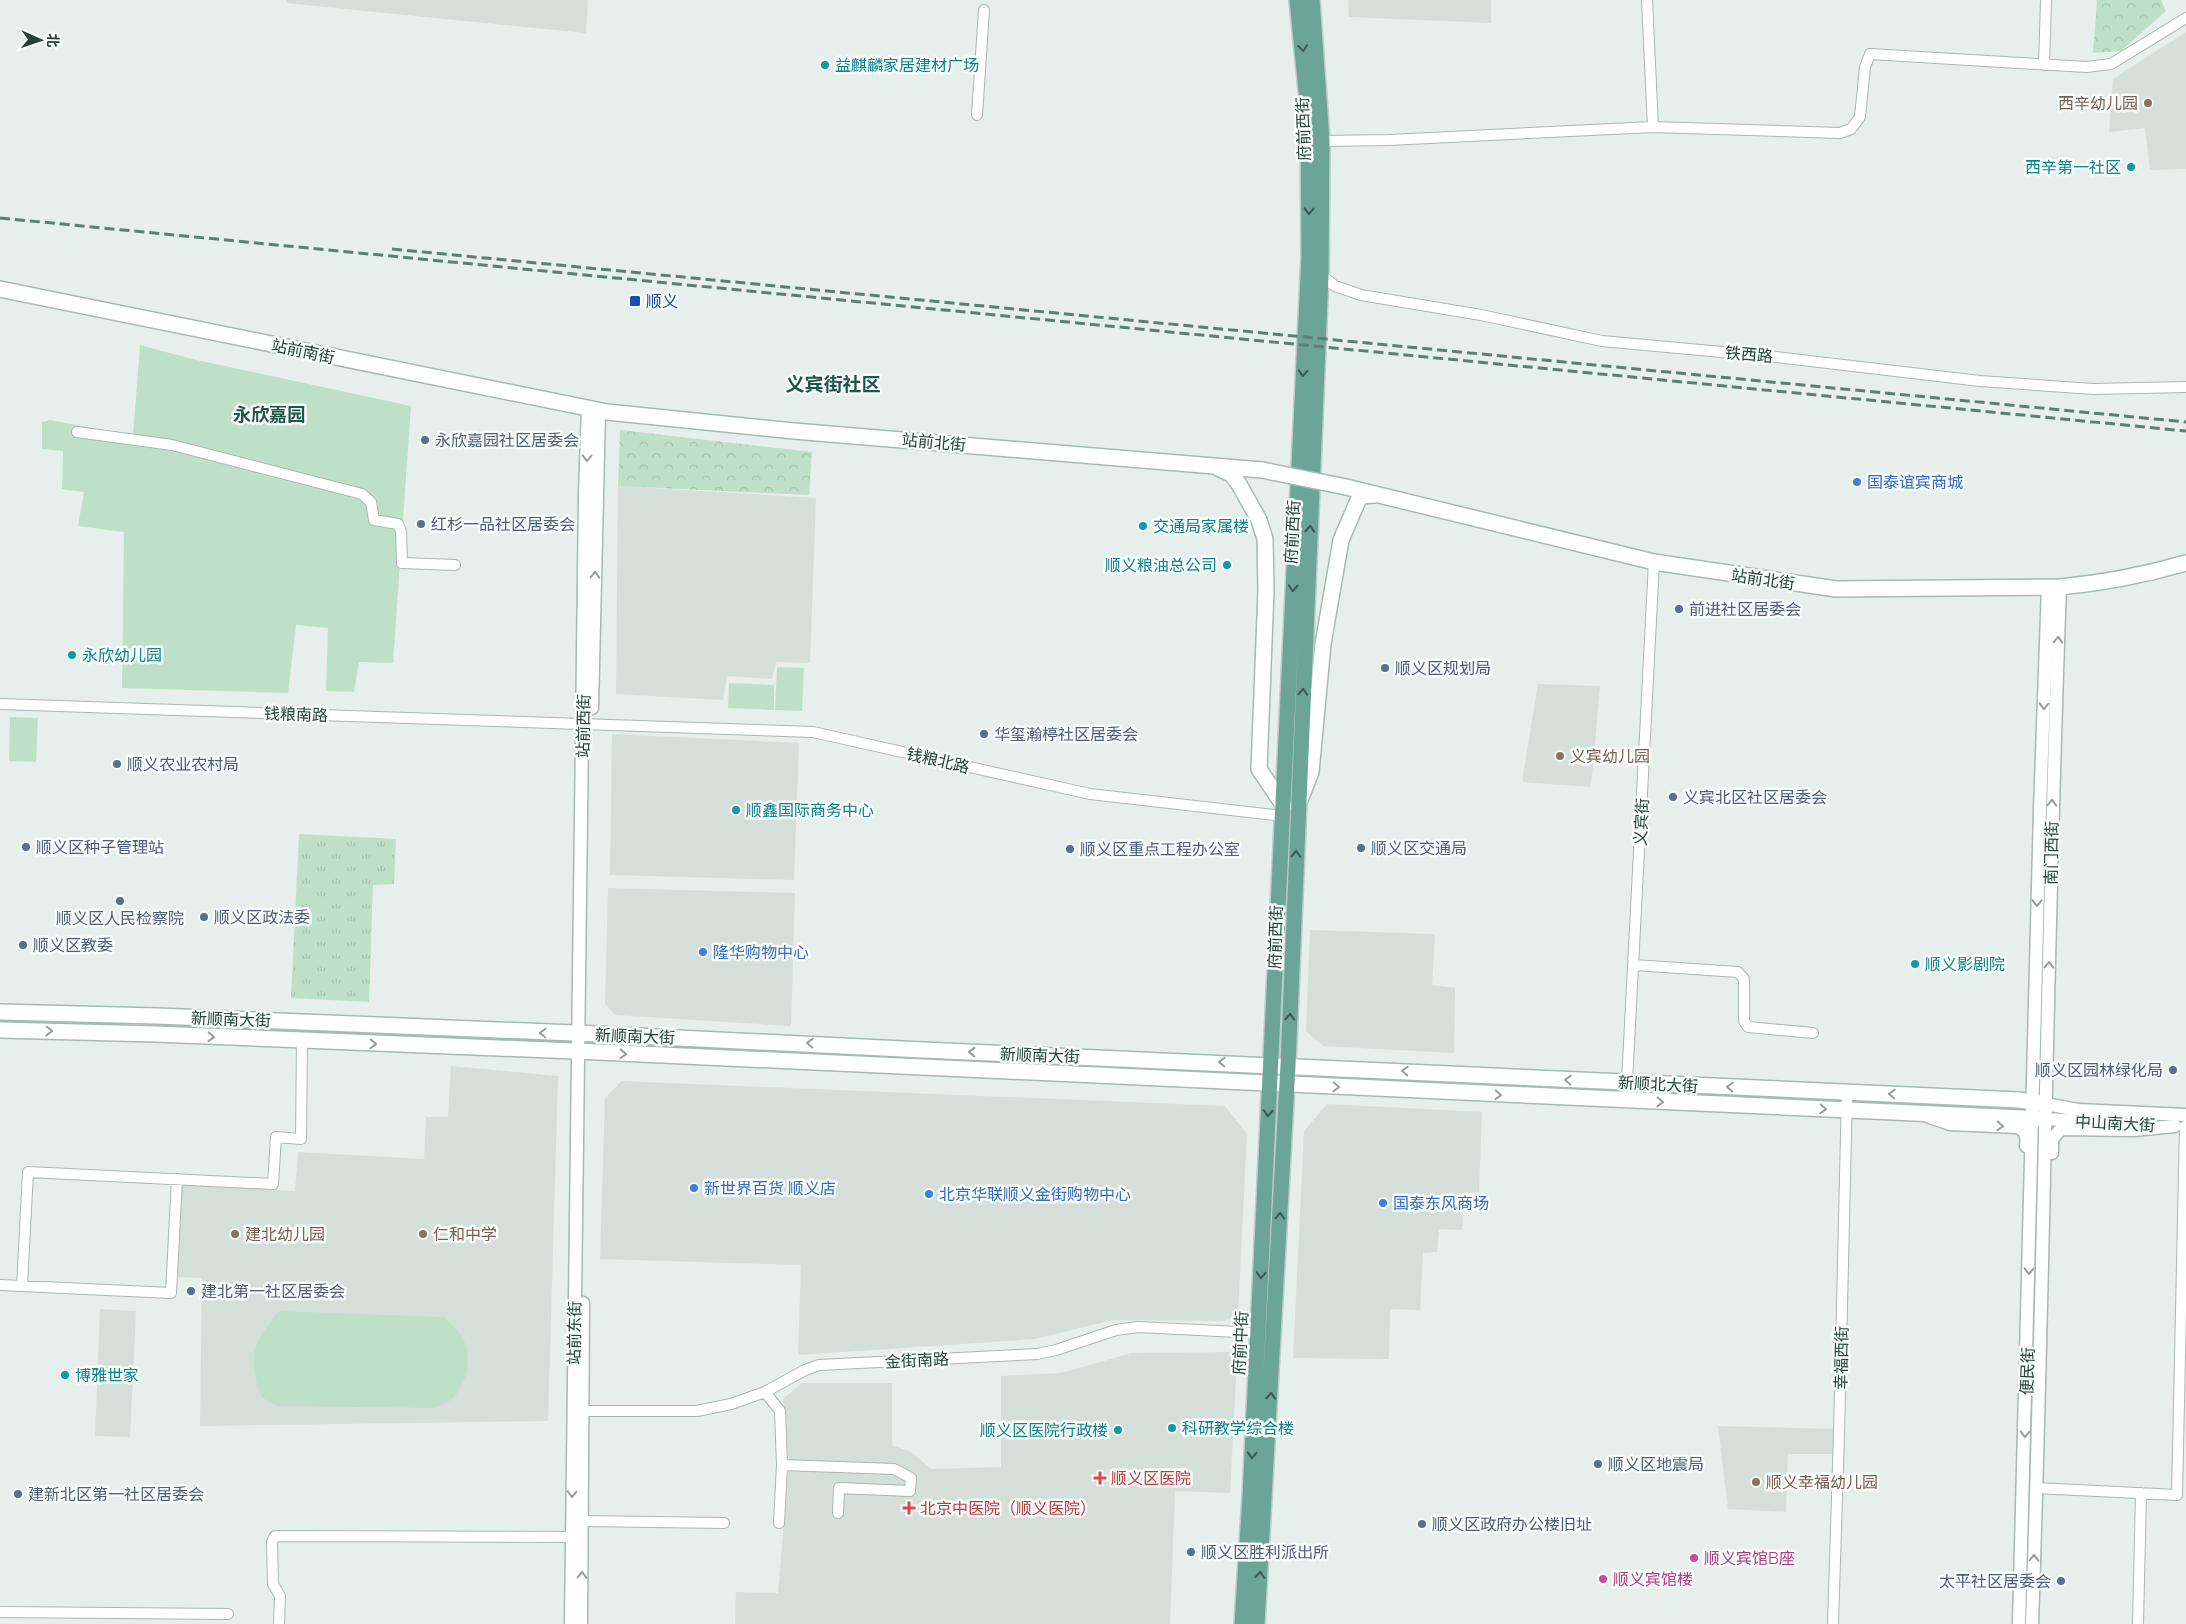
<svg xmlns="http://www.w3.org/2000/svg" width="2186" height="1624" viewBox="0 0 2186 1624" font-family="Raleway,'Noto Sans SC',sans-serif">
<defs>
<pattern id="grass-tufts" width="24" height="20" patternUnits="userSpaceOnUse" patternTransform="scale(1.25)"><rect width="24" height="20" fill="#bfe0c8"/><path d="M3 7l-1-3M5 7V3M7 7l1-3M15 17l-1-3M17 17v-4M19 17l1-3" fill="none" stroke="#a4c1ad"/></pattern>
<pattern id="park-crowns" width="20" height="18" patternUnits="userSpaceOnUse" patternTransform="scale(1.25)"><rect width="20" height="18" fill="#bfe0c8"/><path d="M2 6a3 3 0 1 1 6 0M12 15a3 3 0 1 1 6 0" fill="none" stroke="#a4c1ad"/></pattern>
</defs>
<rect width="100%" height="100%" fill="#e6efeb"/>
<!-- built -->
<path fill="#d4dfda" d="M286,0H588L586,33L286,3Z
M1348,0H1491V23L1349,17Z
M2186,32V169L2150,170L2145,128L2109,132L2113,79Z
M618,486L816,498L810,663L776,662L772,679L727,676L723,700L616,694Z
M1538,684L1600,686L1591,787L1522,782Z
M612,734L799,743L794,880L610,875Z
M608,888L795,893L791,1026L615,1015L605,1004Z
M1310,930L1435,934L1432,985L1455,988L1454,1053L1323,1046L1306,1031Z
M451,1066L558,1076L548,1421L200,1426L202,1278L175,1277L179,1184L295,1191L298,1152L424,1159L426,1117H448Z
M622,1081L1225,1106L1247,1134L1238,1315L1224,1321L1113,1320L1035,1339L798,1355L801,1265L600,1259L605,1098Z
M1327,1104L1482,1112L1479,1192L1464,1193L1462,1230L1439,1229L1437,1252L1423,1253L1420,1310L1390,1309L1389,1359L1293,1358L1304,1131Z
M100,1309L136,1311L130,1437L95,1436Z
M1232,1352L1237,1361L1230,1493L1175,1491L1170,1624H735L736,1592L778,1593L789,1465L783,1399L802,1383H892V1445L911,1452L931,1469L1001,1467V1376L1061,1373L1132,1353Z
M1718,1426L1834,1429L1832,1454H1788L1786,1512L1728,1509Z"/>
<!-- grass -->
<path fill="url(#grass-tufts)" d="M299,834L396,839L394,884L373,885L369,1002L291,998Z"/>
<!-- park -->
<path fill="url(#park-crowns)" d="M2097,0H2161L2166,11L2121,51L2093,53Z
M620,430L812,452L809,495L618,486Z"/>
<!-- garden -->
<path fill="#bfe0c8" d="M140,345L192,359L411,406L393,663L359,662L354,692L326,691L328,628L296,625L288,693L122,688L124,532L78,526L84,492L62,489L63,451L42,449V422L50,420L133,436Z
M777,667L804,668L802,711L775,710Z
M729,683L774,685V710L728,708Z
M10,717L38,718L36,762L9,761Z
M279,1311L444,1317C449,1322 456,1328 460,1334C474,1352 468,1384 452,1399C447,1403 439,1406 434,1408L277,1406L261,1397C247,1355 253,1344 279,1311Z"/>
<g fill="none" stroke-linecap="round" stroke-linejoin="round">
<defs>
<path id="minor" d="M2044,65L2046,0
M977,115L984,10
M1653,127L1840,133L1851,129L1860,117L1865,67L1870,54L2086,67L2111,64L2186,18
M1322,141L1389,140L1653,127L1647,0
M1321,275L1335,286L1361,295L1481,315L1602,341L1776,357L1980,381L2093,389L2186,387
M77,432L172,445L362,494L371,502L374,520L398,524L401,531L402,563L455,565
M0,704L813,732L1090,794L1283,816
M1634,965L1738,972L1744,979V1021L1748,1027L1813,1033
M1627,1082L1654,562
M0,1285L171,1293L177,1179
M22,1286L28,1172L273,1184L276,1137L301,1139L302,1041
M765,1392L780,1411L782,1465L779,1523
M582,1411H697L731,1404L765,1392L805,1370L819,1365L1037,1354L1056,1350L1116,1330L1138,1327L1258,1333
M782,1465L894,1469L911,1478L910,1491L839,1488L838,1513
M2036,1488L2177,1495L2185,1126
M582,1521L724,1523
M0,1612L228,1614
M279,1624L280,1596L273,1584L272,1542L275,1536L579,1537
M1833,1624L1839,1434L1847,1092
M2138,1624L2141,1493"/>
<path id="tertiary" d="M592,708L599,411
M2046,1104L2078,1110L2186,1115
M1927,1116L1950,1124L2017,1127C2027,1131 2027,1137 2026,1146
M2045,1119L2080,1121
M2052,1153V1139L2061,1129L2134,1130L2175,1126
M571,1624L585,493L588,409
M581,1624L583,1303
M2019,1624L2040,809L2048,587
M2032,1624C2044,1278 2047,933 2060,587"/>
<path id="secondary" d="M0,289L607,412L794,431L1262,470
M1218,468L1231,474L1239,484L1259,520L1265,539L1266,590L1259,769L1284,806
M1346,487L1654,562L1836,589L2060,587C2103,583 2145,575 2186,563
M1300,800L1311,772L1323,644L1341,540L1360,496L1375,495
M0,1012L157,1016L598,1034L923,1050L2019,1100L2046,1104
M0,1030L155,1034L598,1052L2045,1119"/>
<path id="primary" d="M1242,1624L1250,1497L1309,256L1308,110L1297,0
M1257,1624L1288,1065L1321,275L1322,141L1312,0"/>
</defs>
<!-- minor casing -->
<use href="#minor" stroke="#a8b8b2" stroke-width="12"/>
<!-- tertiary casing -->
<use href="#tertiary" stroke="#a8b8b2" stroke-width="15"/>
<!-- secondary casing -->
<use href="#secondary" stroke="#a4bbb3" stroke-width="18"/>
<!-- primary casing -->
<use href="#primary" stroke="#c2cac8" stroke-width="18"/>
<!-- minor -->
<use href="#minor" stroke="#fff" stroke-width="10"/>
<!-- tertiary -->
<use href="#tertiary" stroke="#fff" stroke-width="12"/>
<!-- secondary -->
<use href="#secondary" stroke="#fff" stroke-width="15"/>
<!-- primary -->
<use href="#primary" stroke="#6aa596" stroke-width="15"/>
<!-- rail -->
<path stroke="#5f7d75" stroke-width="3" stroke-dasharray="10 5" stroke-linecap="butt" d="M0,218L2186,431
M392,249L2186,422"/>
<defs>
<path id="secondary-bridge" d="M1262,470L1346,487"/>
</defs>
<!-- secondary-bridge casing -->
<use href="#secondary-bridge" stroke="#a4bbb3" stroke-width="18" stroke-linecap="butt"/>
<!-- secondary-bridge -->
<use href="#secondary-bridge" stroke="#fff" stroke-width="15"/>
</g>
<!-- one-way arrows -->
<defs><path id="oneway-chevron" d="M-2-3.5L2.5 0L-2 3.5" fill="none" stroke-width="1.6" stroke-linecap="round" stroke-linejoin="round" transform="scale(1.25)"/></defs>
<g stroke="#365b51">
<use href="#oneway-chevron" transform="translate(1303 48) rotate(83)"/>
<use href="#oneway-chevron" transform="translate(1309 211) rotate(91)"/>
<use href="#oneway-chevron" transform="translate(1303 373) rotate(93)"/>
<use href="#oneway-chevron" transform="translate(1310 529) rotate(-87)"/>
<use href="#oneway-chevron" transform="translate(1293 588) rotate(93)"/>
<use href="#oneway-chevron" transform="translate(1303 692) rotate(-87)"/>
<use href="#oneway-chevron" transform="translate(1296 854) rotate(-88)"/>
<use href="#oneway-chevron" transform="translate(1290 1017) rotate(-88)"/>
<use href="#oneway-chevron" transform="translate(1268 1113) rotate(93)"/>
<use href="#oneway-chevron" transform="translate(1280 1216) rotate(-87)"/>
<use href="#oneway-chevron" transform="translate(1261 1275) rotate(93)"/>
<use href="#oneway-chevron" transform="translate(1271 1396) rotate(-87)"/>
<use href="#oneway-chevron" transform="translate(1252 1455) rotate(93)"/>
<use href="#oneway-chevron" transform="translate(1260 1575) rotate(-86)"/>
</g>
<g stroke="#92a09c">
<use href="#oneway-chevron" transform="translate(587 458) rotate(92)"/>
<use href="#oneway-chevron" transform="translate(595 575) rotate(-89)"/>
<use href="#oneway-chevron" transform="translate(2058 640) rotate(-88)"/>
<use href="#oneway-chevron" transform="translate(2044 706) rotate(92)"/>
<use href="#oneway-chevron" transform="translate(2052 803) rotate(-88)"/>
<use href="#oneway-chevron" transform="translate(2037 903) rotate(91)"/>
<use href="#oneway-chevron" transform="translate(2049 965) rotate(-89)"/>
<use href="#oneway-chevron" transform="translate(49 1031) rotate(1)"/>
<use href="#oneway-chevron" transform="translate(543 1033) rotate(-178)"/>
<use href="#oneway-chevron" transform="translate(211 1037) rotate(3)"/>
<use href="#oneway-chevron" transform="translate(810 1043) rotate(-177)"/>
<use href="#oneway-chevron" transform="translate(373 1044) rotate(2)"/>
<use href="#oneway-chevron" transform="translate(972 1052) rotate(-178)"/>
<use href="#oneway-chevron" transform="translate(623 1054) rotate(3)"/>
<use href="#oneway-chevron" transform="translate(1222 1062) rotate(-178)"/>
<use href="#oneway-chevron" transform="translate(1405 1071) rotate(-177)"/>
<use href="#oneway-chevron" transform="translate(1568 1080) rotate(-177)"/>
<use href="#oneway-chevron" transform="translate(1336 1087) rotate(3)"/>
<use href="#oneway-chevron" transform="translate(1730 1087) rotate(-177)"/>
<use href="#oneway-chevron" transform="translate(1892 1094) rotate(-177)"/>
<use href="#oneway-chevron" transform="translate(1498 1095) rotate(3)"/>
<use href="#oneway-chevron" transform="translate(1660 1102) rotate(3)"/>
<use href="#oneway-chevron" transform="translate(1823 1109) rotate(3)"/>
<use href="#oneway-chevron" transform="translate(2000 1126) rotate(3)"/>
<use href="#oneway-chevron" transform="translate(2029 1271) rotate(92)"/>
<use href="#oneway-chevron" transform="translate(2025 1434) rotate(92)"/>
<use href="#oneway-chevron" transform="translate(572 1494) rotate(91)"/>
<use href="#oneway-chevron" transform="translate(2034 1558) rotate(-89)"/>
<use href="#oneway-chevron" transform="translate(582 1575) rotate(-89)"/>
</g>
<!-- markers -->
<g fill="#0f9aa8" stroke="#f7fbf9" stroke-width="2">
<circle cx="825" cy="65" r="5"/>
<circle cx="2131" cy="167" r="5"/>
<circle cx="1143" cy="526" r="5"/>
<circle cx="1227" cy="565" r="5"/>
<circle cx="72" cy="655" r="5"/>
<circle cx="736" cy="810" r="5"/>
<circle cx="1915" cy="964" r="5"/>
<circle cx="65" cy="1375" r="5"/>
<circle cx="1172" cy="1428" r="5"/>
<circle cx="1118" cy="1430" r="5"/>
</g>
<g fill="#8d6e63" stroke="#f7fbf9" stroke-width="2">
<circle cx="2148" cy="103" r="5"/>
<circle cx="1560" cy="756" r="5"/>
<circle cx="235" cy="1234" r="5"/>
<circle cx="423" cy="1234" r="5"/>
<circle cx="1756" cy="1482" r="5"/>
</g>
<rect fill="#1a4fb4" stroke="#f7fbf9" stroke-width="2" x="629" y="295" width="12" height="12" rx="2.5"/>
<g fill="#5c6f8a" stroke="#f7fbf9" stroke-width="2">
<circle cx="425" cy="440" r="5"/>
<circle cx="421" cy="524" r="5"/>
<circle cx="1679" cy="609" r="5"/>
<circle cx="1385" cy="668" r="5"/>
<circle cx="984" cy="734" r="5"/>
<circle cx="117" cy="764" r="5"/>
<circle cx="1673" cy="797" r="5"/>
<circle cx="26" cy="847" r="5"/>
<circle cx="1361" cy="848" r="5"/>
<circle cx="1070" cy="849" r="5"/>
<circle cx="120" cy="901" r="5"/>
<circle cx="204" cy="917" r="5"/>
<circle cx="23" cy="945" r="5"/>
<circle cx="2173" cy="1070" r="5"/>
<circle cx="191" cy="1291" r="5"/>
<circle cx="1598" cy="1464" r="5"/>
<circle cx="18" cy="1494" r="5"/>
<circle cx="1422" cy="1524" r="5"/>
<circle cx="1191" cy="1552" r="5"/>
<circle cx="2061" cy="1581" r="5"/>
</g>
<g fill="#3f7fe0" stroke="#f7fbf9" stroke-width="2">
<circle cx="1857" cy="482" r="5"/>
<circle cx="703" cy="952" r="5"/>
<circle cx="694" cy="1188" r="5"/>
<circle cx="929" cy="1194" r="5"/>
<circle cx="1383" cy="1203" r="5"/>
</g>
<g fill="#e0444e" stroke="#f7fbf9" stroke-width="2">
<path d="M1097.5 1470.5h5v5h5v5h-5v5h-5v-5h-5v-5h5z"/>
<path d="M906.5 1500.5h5v5h5v5h-5v5h-5v-5h-5v-5h5z"/>
</g>
<g fill="#d1479c" stroke="#f7fbf9" stroke-width="2">
<circle cx="1694" cy="1558" r="5"/>
<circle cx="1603" cy="1579" r="5"/>
</g>
<g text-anchor="middle" stroke-width="5" stroke-linejoin="round" paint-order="stroke">
<!-- culture labels -->
<g font-size="16" fill="#0d838f" stroke="#f7fbf9" text-anchor="start">
<text x="835" y="71">益麒麟家居建材广场</text>
<text x="2121" y="173" text-anchor="end">西辛第一社区</text>
<text x="1153" y="532">交通局家属楼</text>
<text x="1217" y="571" text-anchor="end">顺义粮油总公司</text>
<text x="82" y="661">永欣幼儿园</text>
<text x="746" y="816">顺鑫国际商务中心</text>
<text x="1925" y="970">顺义影剧院</text>
<text x="75" y="1381">博雅世家</text>
<text x="1182" y="1434">科研教学综合楼</text>
<text x="1108" y="1436" text-anchor="end">顺义区医院行政楼</text>
</g>
<!-- education labels -->
<g font-size="16" fill="#785e54" stroke="#f7fbf9" text-anchor="start">
<text x="2138" y="109" text-anchor="end">西辛幼儿园</text>
<text x="1570" y="762">义宾幼儿园</text>
<text x="245" y="1240">建北幼儿园</text>
<text x="433" y="1240">仁和中学</text>
<text x="1766" y="1488">顺义幸福幼儿园</text>
</g>
<!-- street labels -->
<g font-size="16" fill="#24423a" stroke="#f7fbf9">
<text transform="translate(1303 129) rotate(-92)" y="6">府前西街</text>
<text transform="translate(303 351) rotate(12)" y="6">站前南街</text>
<text transform="translate(1749 354) rotate(5)" y="6">铁西路</text>
<text transform="translate(934 442) rotate(5)" y="6">站前北街</text>
<text transform="translate(1292 532) rotate(-87)" y="6">府前西街</text>
<text transform="translate(1763 579) rotate(8)" y="6">站前北街</text>
<text transform="translate(296 714) rotate(2)" y="6">钱粮南路</text>
<text transform="translate(583 726) rotate(-89)" y="6">站前西街</text>
<text transform="translate(938 760) rotate(13)" y="6">钱粮北路</text>
<text transform="translate(1641 822) rotate(-87)" y="6">义宾街</text>
<text transform="translate(2051 853) rotate(-89)" y="6">南门西街</text>
<text transform="translate(1275 937) rotate(-88)" y="6">府前西街</text>
<text transform="translate(231 1019) rotate(2)" y="6">新顺南大街</text>
<text transform="translate(635 1036) rotate(2)" y="6">新顺南大街</text>
<text transform="translate(1040 1055) rotate(2)" y="6">新顺南大街</text>
<text transform="translate(1658 1084) rotate(3)" y="6">新顺北大街</text>
<text transform="translate(2115 1123) rotate(3)" y="6">中山南大街</text>
<text transform="translate(574 1333) rotate(-89)" y="6">站前东街</text>
<text transform="translate(1240 1343) rotate(-87)" y="6">府前中街</text>
<text transform="translate(1841 1358) rotate(-89)" y="6">幸福西街</text>
<text transform="translate(917 1360) rotate(-3)" y="6">金街南路</text>
<text transform="translate(2027 1371) rotate(-88)" y="6">便民街</text>
</g>
<!-- transit labels -->
<g font-size="16" fill="#164399" stroke="#f7fbf9" text-anchor="start">
<text x="646" y="307">顺义</text>
</g>
<!-- service labels -->
<g font-size="16" fill="#4e5e75" stroke="#f7fbf9" text-anchor="start">
<text x="435" y="446">永欣嘉园社区居委会</text>
<text x="431" y="530">红杉一品社区居委会</text>
<text x="1689" y="615">前进社区居委会</text>
<text x="1395" y="674">顺义区规划局</text>
<text x="994" y="740">华玺瀚楟社区居委会</text>
<text x="127" y="770">顺义农业农村局</text>
<text x="1683" y="803">义宾北区社区居委会</text>
<text x="36" y="853">顺义区种子管理站</text>
<text x="1371" y="854">顺义区交通局</text>
<text x="1080" y="855">顺义区重点工程办公室</text>
<text x="214" y="923">顺义区政法委</text>
<text x="120" y="924" text-anchor="middle">顺义区人民检察院</text>
<text x="33" y="951">顺义区教委</text>
<text x="2163" y="1076" text-anchor="end">顺义区园林绿化局</text>
<text x="201" y="1297">建北第一社区居委会</text>
<text x="1608" y="1470">顺义区地震局</text>
<text x="28" y="1500">建新北区第一社区居委会</text>
<text x="1432" y="1530">顺义区政府办公楼旧址</text>
<text x="1201" y="1558">顺义区胜利派出所</text>
<text x="2051" y="1587" text-anchor="end">太平社区居委会</text>
</g>
<!-- shop labels -->
<g font-size="16" fill="#366cbe" stroke="#f7fbf9" text-anchor="start">
<text x="1867" y="488">国泰谊宾商城</text>
<text x="713" y="958">隆华购物中心</text>
<text x="704" y="1194">新世界百货 顺义店</text>
<text x="939" y="1200">北京华联顺义金街购物中心</text>
<text x="1393" y="1209">国泰东风商场</text>
</g>
<!-- health labels -->
<g font-size="16" fill="#be3a42" stroke="#f7fbf9" text-anchor="start">
<text x="1111" y="1484">顺义区医院</text>
<text x="920" y="1514">北京中医院（顺义医院）</text>
</g>
<!-- hotel labels -->
<g font-size="16" fill="#b23c85" stroke="#f7fbf9" text-anchor="start">
<text x="1704" y="1564">顺义宾馆B座</text>
<text x="1613" y="1585">顺义宾馆楼</text>
</g>
<!-- neighbourhood labels -->
<g font-size="18" font-weight="bold" fill="#1f5548" stroke="#f7fbf9">
<text x="269" y="421">永欣嘉园</text>
</g>
<!-- quarter labels -->
<g font-size="19" font-weight="bold" fill="#1f5548" stroke="#f7fbf9">
<text x="833" y="391">义宾街社区</text>
</g>
</g>
<!-- north arrow -->
<g transform="translate(40 40) rotate(92)" stroke="#f7fbf9" stroke-width="4" paint-order="stroke">
<path d="M0-4L9 19L0 12L-9 19Z" fill="#24423a"/>
<text y="-8" font-size="14" font-weight="bold" text-anchor="middle" fill="#24423a">北</text>
</g>
</svg>
